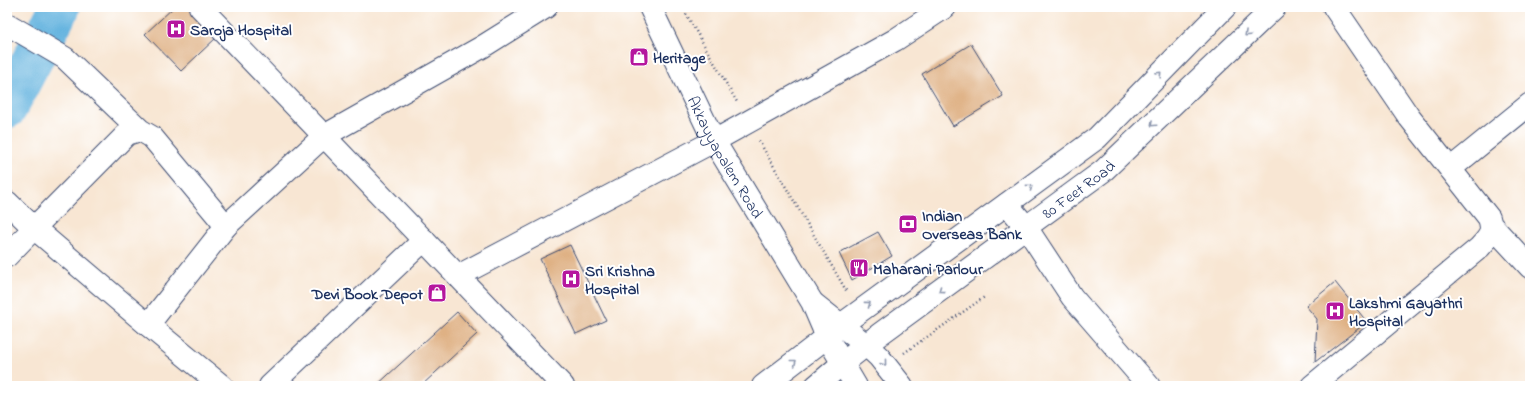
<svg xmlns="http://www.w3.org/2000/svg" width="1537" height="393" viewBox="0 0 1537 393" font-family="'Indie Flower',sans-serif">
<rect width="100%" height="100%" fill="#fff"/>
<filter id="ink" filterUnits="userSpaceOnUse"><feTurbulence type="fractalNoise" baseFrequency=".025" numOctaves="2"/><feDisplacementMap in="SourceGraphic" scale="8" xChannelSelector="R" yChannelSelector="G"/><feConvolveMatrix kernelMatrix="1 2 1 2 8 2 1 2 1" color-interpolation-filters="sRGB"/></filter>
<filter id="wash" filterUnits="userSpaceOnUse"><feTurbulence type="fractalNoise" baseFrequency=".012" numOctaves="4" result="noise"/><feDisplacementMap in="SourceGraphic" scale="16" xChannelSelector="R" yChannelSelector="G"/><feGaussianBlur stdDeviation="0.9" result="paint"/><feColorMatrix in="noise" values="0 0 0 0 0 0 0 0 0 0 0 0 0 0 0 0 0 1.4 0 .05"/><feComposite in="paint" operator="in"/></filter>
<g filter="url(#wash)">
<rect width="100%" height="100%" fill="#f8e6d3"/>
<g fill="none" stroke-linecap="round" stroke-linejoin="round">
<!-- river -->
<path stroke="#65b4df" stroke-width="41" d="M7,108L60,7"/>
</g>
<g id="blocks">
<!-- building -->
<path fill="#dfb184" d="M174,7H188L217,37L181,71L145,34Z
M971,44L1003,96L953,126L922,74Z
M878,232L892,256L852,280L839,253Z
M570,245L606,320L576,334L540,259Z
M1335,282L1367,322L1315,362L1317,319L1306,306Z
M457,312L477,334L421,386H376Z"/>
</g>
</g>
<g filter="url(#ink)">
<use href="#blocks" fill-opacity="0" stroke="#3c4a70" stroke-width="1"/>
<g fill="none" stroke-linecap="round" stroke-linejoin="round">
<defs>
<path id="minor" d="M200,7L324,136L482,47L546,7
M7,24L65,58L140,130
M1450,169L1530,104
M7,202L34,228L127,134L140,130L152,137L226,226
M1007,204L1026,227L1072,297L1149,386
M1492,226L1530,267
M7,256L34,228L148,325
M458,276L563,386
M270,386L424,240
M1312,386L1479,248C1489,237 1494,233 1489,218L1409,117L1334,7"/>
<g id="tertiary">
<path d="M222,386L148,325L226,226L324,136L458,276L714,141L895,40L945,7"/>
<path d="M763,386L827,337L841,325L1097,138L1225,7"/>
<path id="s1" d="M816,386L843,363L880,334L1103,171L1275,7"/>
</g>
<g id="secondary">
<path id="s2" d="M650,7L714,141L812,302L827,337L856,386"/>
<path d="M814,304L866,345L879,357L902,386"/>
</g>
</defs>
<!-- minor casing -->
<use href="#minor" stroke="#3c4a70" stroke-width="24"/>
<!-- tertiary casing -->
<use href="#tertiary" stroke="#3c4a70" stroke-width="24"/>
<!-- secondary casing -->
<use href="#secondary" stroke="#3c4a70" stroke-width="24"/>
<!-- path -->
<path stroke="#3c4a70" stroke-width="2.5" stroke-dasharray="1 3" stroke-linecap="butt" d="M682,7L737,102
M759,141L847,292
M904,353L986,296"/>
<!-- minor -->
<use href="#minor" stroke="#fff" stroke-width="22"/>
<!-- tertiary -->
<use href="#tertiary" stroke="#fff" stroke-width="22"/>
<!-- secondary -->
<use href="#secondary" stroke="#fff" stroke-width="22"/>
</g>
<!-- one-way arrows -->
<defs><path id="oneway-chevron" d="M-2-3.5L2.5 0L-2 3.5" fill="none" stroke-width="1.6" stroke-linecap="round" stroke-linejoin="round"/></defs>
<g stroke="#8d97ae">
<use href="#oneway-chevron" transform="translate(1247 34) rotate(137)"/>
<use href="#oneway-chevron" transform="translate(1159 74) rotate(-46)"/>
<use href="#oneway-chevron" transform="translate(1153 124) rotate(137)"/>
<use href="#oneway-chevron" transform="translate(1030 187) rotate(-36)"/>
<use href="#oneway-chevron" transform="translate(941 290) rotate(144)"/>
<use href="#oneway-chevron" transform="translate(868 304) rotate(-36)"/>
<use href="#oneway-chevron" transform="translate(794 362) rotate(-38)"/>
<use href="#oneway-chevron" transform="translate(884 363) rotate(51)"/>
</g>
</g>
<!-- icons -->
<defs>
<symbol id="hospital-square" viewBox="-11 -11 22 22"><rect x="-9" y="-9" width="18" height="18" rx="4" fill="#b5179e" stroke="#fff"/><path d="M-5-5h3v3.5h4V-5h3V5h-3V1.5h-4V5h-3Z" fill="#fff"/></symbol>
<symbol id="shop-square" viewBox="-11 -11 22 22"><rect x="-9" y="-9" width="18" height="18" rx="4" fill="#b5179e" stroke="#fff"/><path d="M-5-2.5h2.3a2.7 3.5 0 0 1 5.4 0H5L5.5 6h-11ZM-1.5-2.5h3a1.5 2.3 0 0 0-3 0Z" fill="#fff"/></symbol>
<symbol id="bank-square" viewBox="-11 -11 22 22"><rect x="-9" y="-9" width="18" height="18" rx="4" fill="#b5179e" stroke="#fff"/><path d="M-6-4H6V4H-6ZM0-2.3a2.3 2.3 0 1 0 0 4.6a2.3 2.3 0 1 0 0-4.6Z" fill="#fff"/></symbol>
<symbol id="restaurant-square" viewBox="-11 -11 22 22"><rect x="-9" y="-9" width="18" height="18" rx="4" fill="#b5179e" stroke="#fff"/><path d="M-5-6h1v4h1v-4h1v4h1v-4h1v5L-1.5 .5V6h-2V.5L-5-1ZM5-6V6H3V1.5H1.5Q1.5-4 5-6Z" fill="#fff"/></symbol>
</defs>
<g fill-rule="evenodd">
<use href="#hospital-square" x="165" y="18" width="22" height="22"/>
<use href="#shop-square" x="628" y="46" width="22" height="22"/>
<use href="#bank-square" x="897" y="213" width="22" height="22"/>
<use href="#restaurant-square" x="848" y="257" width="22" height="22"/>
<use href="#hospital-square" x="560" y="268" width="22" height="22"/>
<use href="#shop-square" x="426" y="282" width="22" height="22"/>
<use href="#hospital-square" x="1324" y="300" width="22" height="22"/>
</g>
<g text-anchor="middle" stroke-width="4" stroke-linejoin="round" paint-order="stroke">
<!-- poi labels -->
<g font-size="16" font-weight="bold" fill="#1b2f5e" stroke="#fff" text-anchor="start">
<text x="190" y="35">Saroja Hospital</text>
<text x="653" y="63">Heritage</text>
<text x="922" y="221">Indian<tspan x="922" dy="18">Overseas Bank</tspan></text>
<text x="873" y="274">Maharani Parlour</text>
<text x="585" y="276">Sri Krishna<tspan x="585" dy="18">Hospital</tspan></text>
<text x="423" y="299" text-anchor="end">Devi Book Depot</text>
<text x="1349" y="308">Lakshmi Gayathri<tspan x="1349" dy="18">Hospital</tspan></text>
</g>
<!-- street labels -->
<g font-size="16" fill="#1b2f5e" stroke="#fff">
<text dy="6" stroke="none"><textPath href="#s2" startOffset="168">Akkayyapalem Road</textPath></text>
<text dy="6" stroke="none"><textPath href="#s1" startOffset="328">80 Feet Road</textPath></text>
</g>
</g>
<!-- margin -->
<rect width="1537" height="393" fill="none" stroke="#fff" stroke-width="24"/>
</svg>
